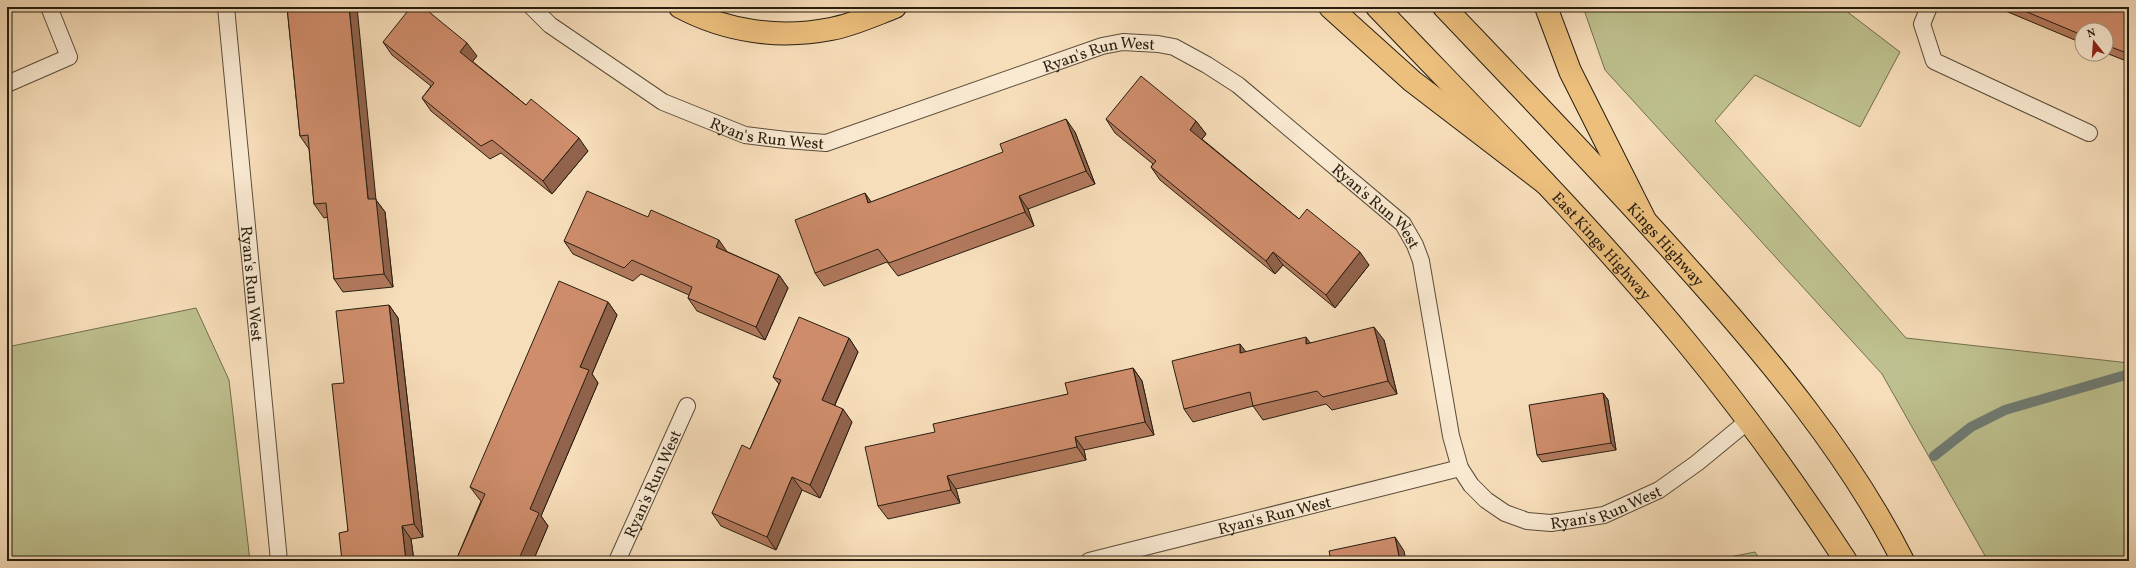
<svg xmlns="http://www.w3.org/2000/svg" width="2136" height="568" viewBox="0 0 2136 568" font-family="Vollkorn,serif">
<rect width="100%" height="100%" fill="#f7deba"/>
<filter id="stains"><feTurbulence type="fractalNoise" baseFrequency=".005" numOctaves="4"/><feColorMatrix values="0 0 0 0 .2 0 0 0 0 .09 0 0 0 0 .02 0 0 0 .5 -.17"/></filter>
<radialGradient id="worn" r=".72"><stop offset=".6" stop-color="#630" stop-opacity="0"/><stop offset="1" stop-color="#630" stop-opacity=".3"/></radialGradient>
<!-- green -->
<path fill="#bec18f" stroke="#726f50" d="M1583,7H1841L1900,52L1860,127L1755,75L1715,121L1906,338L2129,363V561H1988L1882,374L1605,70Z
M196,308L229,380L250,561H7V347Z
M1755,552L1761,561H1709Z"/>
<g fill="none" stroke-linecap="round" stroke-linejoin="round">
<!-- stream -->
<path stroke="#6f7c74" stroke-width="10" d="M1934,456L1971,427L2005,410L2129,374"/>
<defs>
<g id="service">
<path id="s1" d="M226,7L279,561"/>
<path id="s2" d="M532,7L550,25L663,102L745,135L786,140L826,143L1102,46L1123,42L1158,44L1174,47L1207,65L1238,85L1403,224L1415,245L1421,261L1451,436L1460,468L1471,485L1486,500L1505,513L1527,521L1551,523L1604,515L1659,490L1697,463L1748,421"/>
<path d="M1929,7L1922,24L1934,61L2089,133"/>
<path d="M7,84L69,57L49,7"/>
<path id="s3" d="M617,561L687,406"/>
<path id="s4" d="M1089,561L1460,468"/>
</g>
<g id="primary">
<path id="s5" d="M1377,7C1482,117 1590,225 1687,343C1744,412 1797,486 1846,561"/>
<path id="s6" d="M1444,7C1526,93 1608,178 1687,267C1767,356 1849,454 1903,561"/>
</g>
<path id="trunk" d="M680,7C727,32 780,39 831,29C853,25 874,15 895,7
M1330,7L1412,81L1545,183
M1546,7L1570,71L1644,218"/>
</defs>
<!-- service casing -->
<use href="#service" stroke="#5b4d3a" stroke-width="18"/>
<!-- primary casing -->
<use href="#primary" stroke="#271d10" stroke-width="24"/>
<!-- trunk casing -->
<use href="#trunk" stroke="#271d10" stroke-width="24"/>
<!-- service -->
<use href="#service" stroke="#faead2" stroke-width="16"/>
<!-- primary -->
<use href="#primary" stroke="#ecbf7d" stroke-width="22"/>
<!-- trunk -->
<use href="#trunk" stroke="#ecbf7d" stroke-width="22"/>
</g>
<!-- wall -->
<path fill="#b2795d" stroke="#271d10" d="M287,7L376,200L385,212L393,287L343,292L334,279L328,217L324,218L314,204L309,149L300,136Z
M1996,7H2129V62L2106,53V30H2082V43Z
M383,42L477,56L472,61L526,105L588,151L552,194L501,153L490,159L431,111L422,98L431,86L392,55Z
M1106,119L1196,121L1206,134L1202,139L1299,219L1369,265L1335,308L1283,265L1275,274L1160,180L1151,167L1153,164L1115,133Z
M1075,132L1095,184L1028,209L1034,226L898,276L887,262L824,286L815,273L871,202Z
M564,241L728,252L779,275L788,288L765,340L697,311L688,298L689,295L641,274L633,281L573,254Z
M608,302L617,315L592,374L598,383L541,516L548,526L533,561H459L457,558L481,501L480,500L470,487Z
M389,305L398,318L423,537L411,539L414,561H342L348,531L344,383Z
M849,338L858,352L835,405L852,422L820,498L802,490L776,550L721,526L712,513L750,449L779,384L773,377Z
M1384,340L1397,394L1332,410L1326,404L1263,420L1253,406L1193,422L1184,409L1246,352L1310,343Z
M1133,368L1142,381L1154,435L1084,450L1086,460L956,489L960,503L888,519L878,506L935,432L1068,394Z
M1603,393L1608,400L1616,450L1542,462L1537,455Z"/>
<!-- shaded-wall -->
<path fill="#91634c" stroke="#271d10" d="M349,7H357L376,200L385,212L393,287L384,274L368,199Z
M467,43L477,56L470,65L460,52Z
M1066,119L1075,132L1095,184L1086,171Z
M1196,121L1206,134L1199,143L1190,130Z
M579,138L588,151L552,194L543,181Z
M865,193L874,206L868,203Z
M1019,196L1028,209L1034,226L1025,212Z
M719,240L728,253L716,247Z
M1273,252L1283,265L1275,274L1266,261Z
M1360,252L1369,265L1335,308L1326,295Z
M779,275L788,288L765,340L756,327Z
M608,302L617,315L592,374L598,383L541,516L548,526L533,561H518L530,509L580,367Z
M389,305L398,318L423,537L414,524Z
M1374,327L1384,340L1397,394L1388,381Z
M1306,337L1315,350L1306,344Z
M849,338L858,352L831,413L822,400Z
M1240,344L1250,357L1240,353Z
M1133,368L1142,381L1154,435L1145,422Z
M1603,393L1608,400L1616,450L1611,443Z
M843,409L852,422L820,498L810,485Z
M1075,437L1084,450L1086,460L1077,447Z
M947,476L956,489L960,503L951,490Z
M792,477L802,490L776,550L767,537Z
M402,526L411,539L414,561H406Z
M1395,537L1404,551L1406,561H1400Z"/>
<!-- building -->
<path fill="#cf8d6c" stroke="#271d10" d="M287,7H349L368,199H376L384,274L334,279L326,203L314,204L308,135L300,136Z
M411,7H423L467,43L460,52L526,105L531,99L579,138L543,181L492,140L481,146L422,98L434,83L383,42Z
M2015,7H2129V54L2106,45V30H2082V35Z
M1141,76L1196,121L1190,130L1299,219L1307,209L1360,252L1326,295L1273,252L1266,261L1151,167L1156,161L1106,119Z
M1066,119L1086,171L1019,196L1025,212L889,263L878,249L815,273L795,220L865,193L868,203L1003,152L1000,144Z
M587,191L648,217L651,210L719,240L716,247L779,275L756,327L688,298L692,287L632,260L624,268L564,241Z
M559,281L608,302L580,367L589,370L530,509L539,513L518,561H463L457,558L485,494L470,487Z
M389,305L414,524L402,526L406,561H342L339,533L348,531L332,384L344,383L336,311Z
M799,317L849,338L822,400L843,409L810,485L792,477L767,537L712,513L742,445L750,449L781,380L773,377Z
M1374,327L1388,381L1323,397L1317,391L1253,406L1250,392L1184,409L1172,361L1240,344V353L1306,337V344Z
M1133,368L1145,422L1075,437L1077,447L947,476L951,490L878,506L865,447L935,432L933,424L1068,394L1065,383Z
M1603,393L1611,443L1537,455L1529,405Z
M1395,537L1400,561H1330H1331L1329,551Z"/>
<g text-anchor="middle" stroke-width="3" stroke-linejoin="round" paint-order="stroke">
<!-- street labels -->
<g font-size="16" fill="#271d10" stroke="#faead2">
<text dy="6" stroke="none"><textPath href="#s2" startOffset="620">Ryan's Run West</textPath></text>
<text dy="6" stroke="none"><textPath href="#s2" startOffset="272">Ryan's Run West</textPath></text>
<text dy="6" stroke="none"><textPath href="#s2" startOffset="956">Ryan's Run West</textPath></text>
<text dy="6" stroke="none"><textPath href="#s6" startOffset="325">Kings Highway</textPath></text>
<text dy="6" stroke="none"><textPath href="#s5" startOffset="328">East Kings Highway</textPath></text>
<text dy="6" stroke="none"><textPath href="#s1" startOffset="278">Ryan's Run West</textPath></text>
<text dy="6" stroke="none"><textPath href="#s3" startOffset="85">Ryan's Run West</textPath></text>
<text dy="6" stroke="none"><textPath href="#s2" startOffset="1409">Ryan's Run West</textPath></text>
<text dy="6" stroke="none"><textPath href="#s4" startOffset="191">Ryan's Run West</textPath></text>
</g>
</g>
<!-- margin -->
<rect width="2136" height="568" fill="none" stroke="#f7deba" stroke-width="24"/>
<rect x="8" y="8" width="2120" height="552" fill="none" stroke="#271d10" stroke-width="2"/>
<rect x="12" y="12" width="2112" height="544" fill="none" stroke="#271d10"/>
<!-- north arrow -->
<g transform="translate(2094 42) rotate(343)"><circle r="19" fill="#faead2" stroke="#a69884"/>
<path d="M0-3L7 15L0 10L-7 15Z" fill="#8f2418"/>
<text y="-6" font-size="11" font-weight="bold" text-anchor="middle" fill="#271d10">N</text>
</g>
<rect width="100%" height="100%" filter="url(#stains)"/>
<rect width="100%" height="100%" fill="url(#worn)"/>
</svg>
